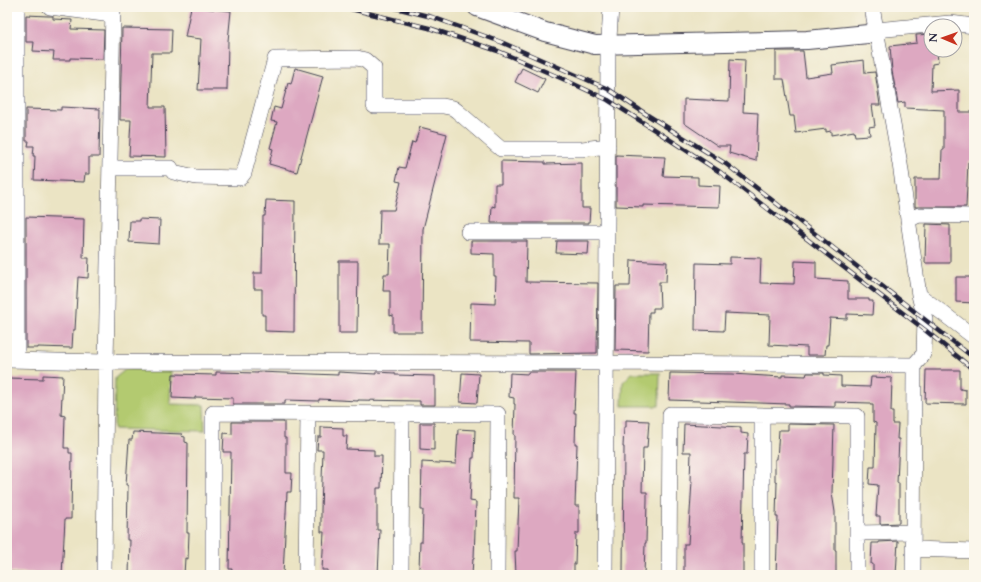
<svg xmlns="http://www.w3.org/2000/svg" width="981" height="582" viewBox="0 0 981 582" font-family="Cardo,serif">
<rect width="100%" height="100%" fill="#fbf7ec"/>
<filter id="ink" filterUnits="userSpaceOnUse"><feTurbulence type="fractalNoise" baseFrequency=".025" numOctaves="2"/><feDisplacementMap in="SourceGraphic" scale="8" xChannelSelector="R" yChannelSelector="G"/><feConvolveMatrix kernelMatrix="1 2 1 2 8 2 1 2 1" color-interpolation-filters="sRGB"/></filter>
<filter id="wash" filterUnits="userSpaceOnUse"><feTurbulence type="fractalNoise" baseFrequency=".012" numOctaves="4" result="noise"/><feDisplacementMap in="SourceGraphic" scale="16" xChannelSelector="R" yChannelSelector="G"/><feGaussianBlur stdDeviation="0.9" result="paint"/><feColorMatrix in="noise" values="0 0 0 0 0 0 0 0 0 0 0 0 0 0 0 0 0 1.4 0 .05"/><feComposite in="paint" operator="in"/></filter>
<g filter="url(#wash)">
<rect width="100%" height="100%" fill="#ebe4c4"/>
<!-- green -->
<path fill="#b3ca6f" stroke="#6a7655" d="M7,53H11L12,104H7Z
M126,369L171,370L170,404L204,405L205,431L114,429L115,378Z
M632,373H660L659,406H622L623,382Z"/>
<g id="blocks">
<!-- building -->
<path fill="#dda8c1" d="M191,7L231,11L228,41L227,90H198L201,39L185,37Z
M26,15L48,16H53V19L72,20L71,29L104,30L103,59L70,58V60H53L54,52L33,51L34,42H26Z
M122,28L172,29L171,53H152L150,107H165L166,157L129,156L131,120H120Z
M931,34V50H937L938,63L932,64L931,91L959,90V112H974V162H968L966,207H915V179H941L942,150H944V110L905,108V102L898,103L892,71L890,46L917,43L916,35Z
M776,51H803L806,77L833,73L832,65L848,63V62L864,60L865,73L875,72L880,105H872L875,126L869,127L870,135L855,136L854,131L831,135V131L826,132V129L796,133L794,116H790L784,79H776Z
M730,59L745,60L743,112L758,113L756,161L729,153L730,146H718L684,123V99L729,101Z
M295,68L323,76L297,172L269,164L273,149L270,148L277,122L271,121L274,107L281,109L288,83L291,84Z
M522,68L545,79L538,93L515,82Z
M61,107L100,109L99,157H89V174H85L84,182L34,180L35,156H33L34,146H28L29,141H26V109L61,110Z
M420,127L447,134L423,229L422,332H393V315L390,316V291H383L384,274H389L390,244H379L380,210H394L401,182L396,181L399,167L405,168L412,142L415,143Z
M616,155L665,157L663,176L698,177V185L720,186L719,207L643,205V207L616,206Z
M501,161L545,162V164L582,163V208H590L589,223H491L492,206L495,207V184H501Z
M266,200L295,201L294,332L265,331V315H262V289H254V273H262L263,216H265Z
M26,217L84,219L83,258H89L88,278L78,277L75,330H73L72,348L38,347V348H26Z
M139,219L160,220L159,244L129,242L130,221H139Z
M926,224L950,225V263H925Z
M471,241H527L526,282L598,283L597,353L529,354V343L470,342L471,303L495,304L496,276H494V254L471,253Z
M557,241H589L588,254L556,253Z
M730,257L761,258L760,283L794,284L795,261L816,262V279L848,281V299H869V301H873L872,315L847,314V319L830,318L828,345H826L825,355H807V347L769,345L770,315L725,313L724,331L695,330L696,263L730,264Z
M631,260L667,262L666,282H659L660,308H653V312H649L648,351L615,350L616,286H630Z
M339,261H358L357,333H339Z
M956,277H974V303L956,302Z
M926,370H960V389L966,390V404L925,403Z
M216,372L258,373V372L338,375V372L376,374V372L395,373V375L435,376V405H420V401L358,400V401L319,399V401L285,400V404H233V398L195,397V399L172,398L173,374L216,375Z
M528,372H576L574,413H576L575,444H577L575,506H579V533H576L575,564H574V575H516L515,551H517L519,498H514L515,435H514L515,404H514V398L509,397L510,373L528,374Z
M462,373L479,374L477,403L460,402Z
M670,373L732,374L782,377V375L806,376L807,373H824V375L841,376V386L870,387L871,377L892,378L891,412H893V424H898L897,439H899L897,483H899V523L880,524V516H876L878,485L869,484L870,467H875L876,423L873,422V405H870V403L835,402V407L789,406V404L669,400Z
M43,375L63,376L61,415L65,416L64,448H69V453H72L71,519H65L62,575H42V573L7,572V378L43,379Z
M626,420L649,421L647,448H643L642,492H647V500L646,543H645L644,575H623L624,447H623L624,427H626Z
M232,422H284V438H286V473H292L291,492H287L283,575H231L232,569H229L231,452H223L224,433L232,434Z
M420,423H434V450L420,449Z
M684,424L741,427V433L748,434L747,454H744L743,497L742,543H743V575H684V544H688L692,481H690L691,452H683Z
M788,424L834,425L832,493L835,512V550H836V575L776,574L778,517H776L777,482L775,481V459H777L779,430H788Z
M321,427L343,428V436H347L346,449L374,450V456H382L381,488H377V530H380L378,575H328V570H322L324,532H321V510L323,450H317L318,437H321Z
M458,429L475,430L474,458H472L470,501L476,502L474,558H473L472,575H422V569H419L420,542H422L423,510H421L422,462L456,464Z
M133,432L182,434L181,436L185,437V442L188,443L187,533H189L188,559L185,558L184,575H129L130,540H127L128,485H126L129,440H132Z
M898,541L896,575H873V564H871L872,543H879V542Z"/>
</g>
</g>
<g filter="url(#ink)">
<use href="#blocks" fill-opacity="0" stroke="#403f50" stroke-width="1"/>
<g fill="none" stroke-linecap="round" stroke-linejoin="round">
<defs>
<path id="minor" d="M17,7V360
M50,7L112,15
M872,7L900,164L919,295L925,319L924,354L914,365L913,575
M876,30L950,23L974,26
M110,168H171L173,172L196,177L240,178L244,173L275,59L357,58L365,60L374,68V106H443L453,108L457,111L501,149H582L608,146
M908,220L919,215L974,216
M468,232H607
M919,295L974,337
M7,360L106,362L606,363L914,365
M857,533L913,532
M913,549L974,551
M104,575L106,362L113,7
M213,575V413L498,414L497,575
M306,575L308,414
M401,575L402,414
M605,575L608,54L611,7
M669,575L670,414L857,416V575
M762,575V415"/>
<path id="tertiary" d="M477,7L545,32L595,45L807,40L868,34L876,30"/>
</defs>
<!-- minor casing -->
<use href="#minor" stroke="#403f50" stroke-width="16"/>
<!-- tertiary casing -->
<use href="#tertiary" stroke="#403f50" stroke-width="20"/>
<!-- minor -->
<use href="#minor" stroke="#fff" stroke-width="15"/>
<!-- tertiary -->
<use href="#tertiary" stroke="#fff" stroke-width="18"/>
<defs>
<path id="rail" d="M343,7L429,28L498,51L563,79L608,100L720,172L925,330L974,370
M392,7L432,17L501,42L608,89L649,116L726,164L974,358"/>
</defs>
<!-- rail casing -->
<use href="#rail" stroke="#22223b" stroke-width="4.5"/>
<!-- rail -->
<use href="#rail" stroke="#fbf7ec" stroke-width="3" stroke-dasharray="9" stroke-linecap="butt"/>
</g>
</g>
<!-- margin -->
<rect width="981" height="582" fill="none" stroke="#fbf7ec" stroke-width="24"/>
<!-- north arrow -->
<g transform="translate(943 38) rotate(272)"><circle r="19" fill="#fbf7ec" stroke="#a4a2a5"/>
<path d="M0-3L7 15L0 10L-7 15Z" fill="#c8321e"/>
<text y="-6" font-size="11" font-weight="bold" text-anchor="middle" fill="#22223b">N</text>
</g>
</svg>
